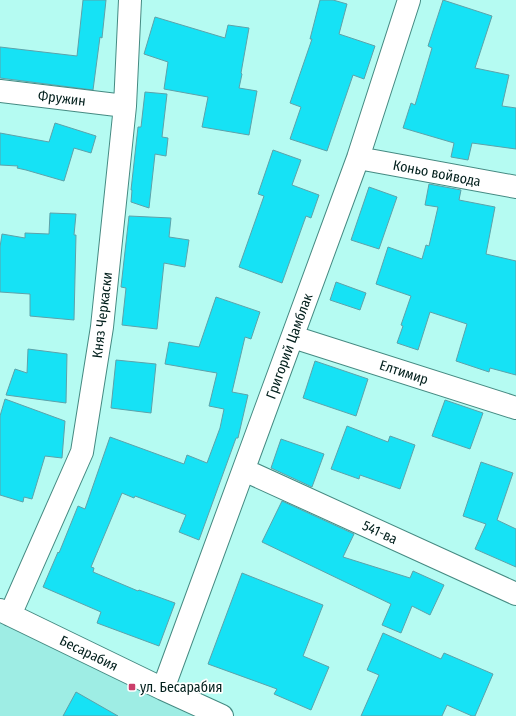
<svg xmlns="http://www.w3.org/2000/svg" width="516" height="716" viewBox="0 0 516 716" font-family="'Fira Sans Condensed',sans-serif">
<rect width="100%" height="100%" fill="#b5fbf2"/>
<!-- built -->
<path fill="#9eede4" d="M0,610L222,716H0Z"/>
<!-- building -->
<path fill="#16e2f5" stroke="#5da2aa" d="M83,0H106L102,38L100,37L93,90L0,78V47L77,56Z
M320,0H333L347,4L339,34L375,46L364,79L353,75L327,151L290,139L301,107L290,103L312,39H310Z
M443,0L492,16L475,68L509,75L502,106L516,108V149L472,143L468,160L451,157L454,143L403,128L411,103L415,105L432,48L428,46Z
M155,17L225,38L228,25L249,28L241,73L242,74L239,88L257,91L249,135L202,127L208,97L164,89L168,62L144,54Z
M145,92L167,94L162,137L168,138L166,156L155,154L149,208L131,202L132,190H131L138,127H141Z
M55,123L96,136L91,153L74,148L64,181L26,170L17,168L18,166L0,165V133L49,142Z
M273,150L301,160L292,185L319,195L311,218L306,216L282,283L239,267L264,196L258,194Z
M429,184L461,190L459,200L495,207L486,254L516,261V375L490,368L489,372L456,361L467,324L430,312L418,350L397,343L403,326L401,325L411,296L376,284L388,247L422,259L426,245L429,246L438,207L425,205Z
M369,187L397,197L379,249L351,240Z
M50,213L76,214L74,235H76L74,320L30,316V294L0,292V247L2,234L25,238V233L49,234Z
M129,216L171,218L169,237L189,240L185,267L164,263L157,329L122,325L126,288L121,287Z
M336,282L366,293L360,310L330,300Z
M216,297L260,312L251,339L245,337L232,392L248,395L238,438H236L199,540L179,532L186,515L135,496L134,498L122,493L91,567L94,568L93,572L138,591L139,590L175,603L159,646L97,623L101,612L43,587L58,552L59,553L78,506L85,509L110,437L184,464L187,455L207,463L220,428L224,409L209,406L217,373L165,364L169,342L199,347Z
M28,349L67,354L66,403L6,395L15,369L27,373Z
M116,360L156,364L151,413L111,408Z
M315,361L368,379L356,416L303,398Z
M5,399L65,421L62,458L45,456L32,499L24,497L23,502L0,495V416Z
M445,400L483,413L470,449L432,436Z
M347,426L388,442L390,436L415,445L400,489L360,475L359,479L331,469Z
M281,439L324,454L312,487L271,468Z
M481,462L513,473L497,520L516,529V567L475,549L486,524L463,516Z
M282,501L354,534L343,557L410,578L413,571L444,585L430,615L412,606L401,633L382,625L391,604L262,542Z
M242,573L323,605L303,656L329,667L311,710L274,694L277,689L208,664Z
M383,633L441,659L444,653L493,674L475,716H472L447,705L442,716H361L379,675L367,670Z
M76,692L118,716H63Z"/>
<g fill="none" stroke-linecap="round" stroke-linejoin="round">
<defs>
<path id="minor" d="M0,91L125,106
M358,158L516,187
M293,337L516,408
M244,470L516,594
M0,610L163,689L222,716
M10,615L82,452L102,327L125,106L130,0
M163,689L358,158L409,0"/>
</defs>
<!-- minor casing -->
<use href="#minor" stroke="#458a82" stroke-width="24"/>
<!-- minor -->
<use href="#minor" stroke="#fff" stroke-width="22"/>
</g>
<!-- markers -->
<rect fill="#cb3e6a" stroke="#fff" stroke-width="1.5" x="128" y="683" width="8" height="8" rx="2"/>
<g text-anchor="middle" stroke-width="3.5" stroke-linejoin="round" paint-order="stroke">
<!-- street labels -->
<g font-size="14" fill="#021f1c" stroke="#fff">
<text transform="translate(62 98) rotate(7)" y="5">Фружин</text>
<text transform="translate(437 173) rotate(11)" y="5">Коньо войвода</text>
<text transform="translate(102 315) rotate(-83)" y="5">Княз Черкаски</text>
<text transform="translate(289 346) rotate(-70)" y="5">Григорий Цамблак</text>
<text transform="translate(404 372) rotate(18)" y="5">Елтимир</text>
<text transform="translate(380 532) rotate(25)" y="5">541-ва</text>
<text transform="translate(89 653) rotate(26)" y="5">Бесарабия</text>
</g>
<!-- poi labels -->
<g font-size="14" fill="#021f1c" stroke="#fff" text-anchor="start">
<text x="140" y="692">ул. Бесарабия</text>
</g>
</g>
</svg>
